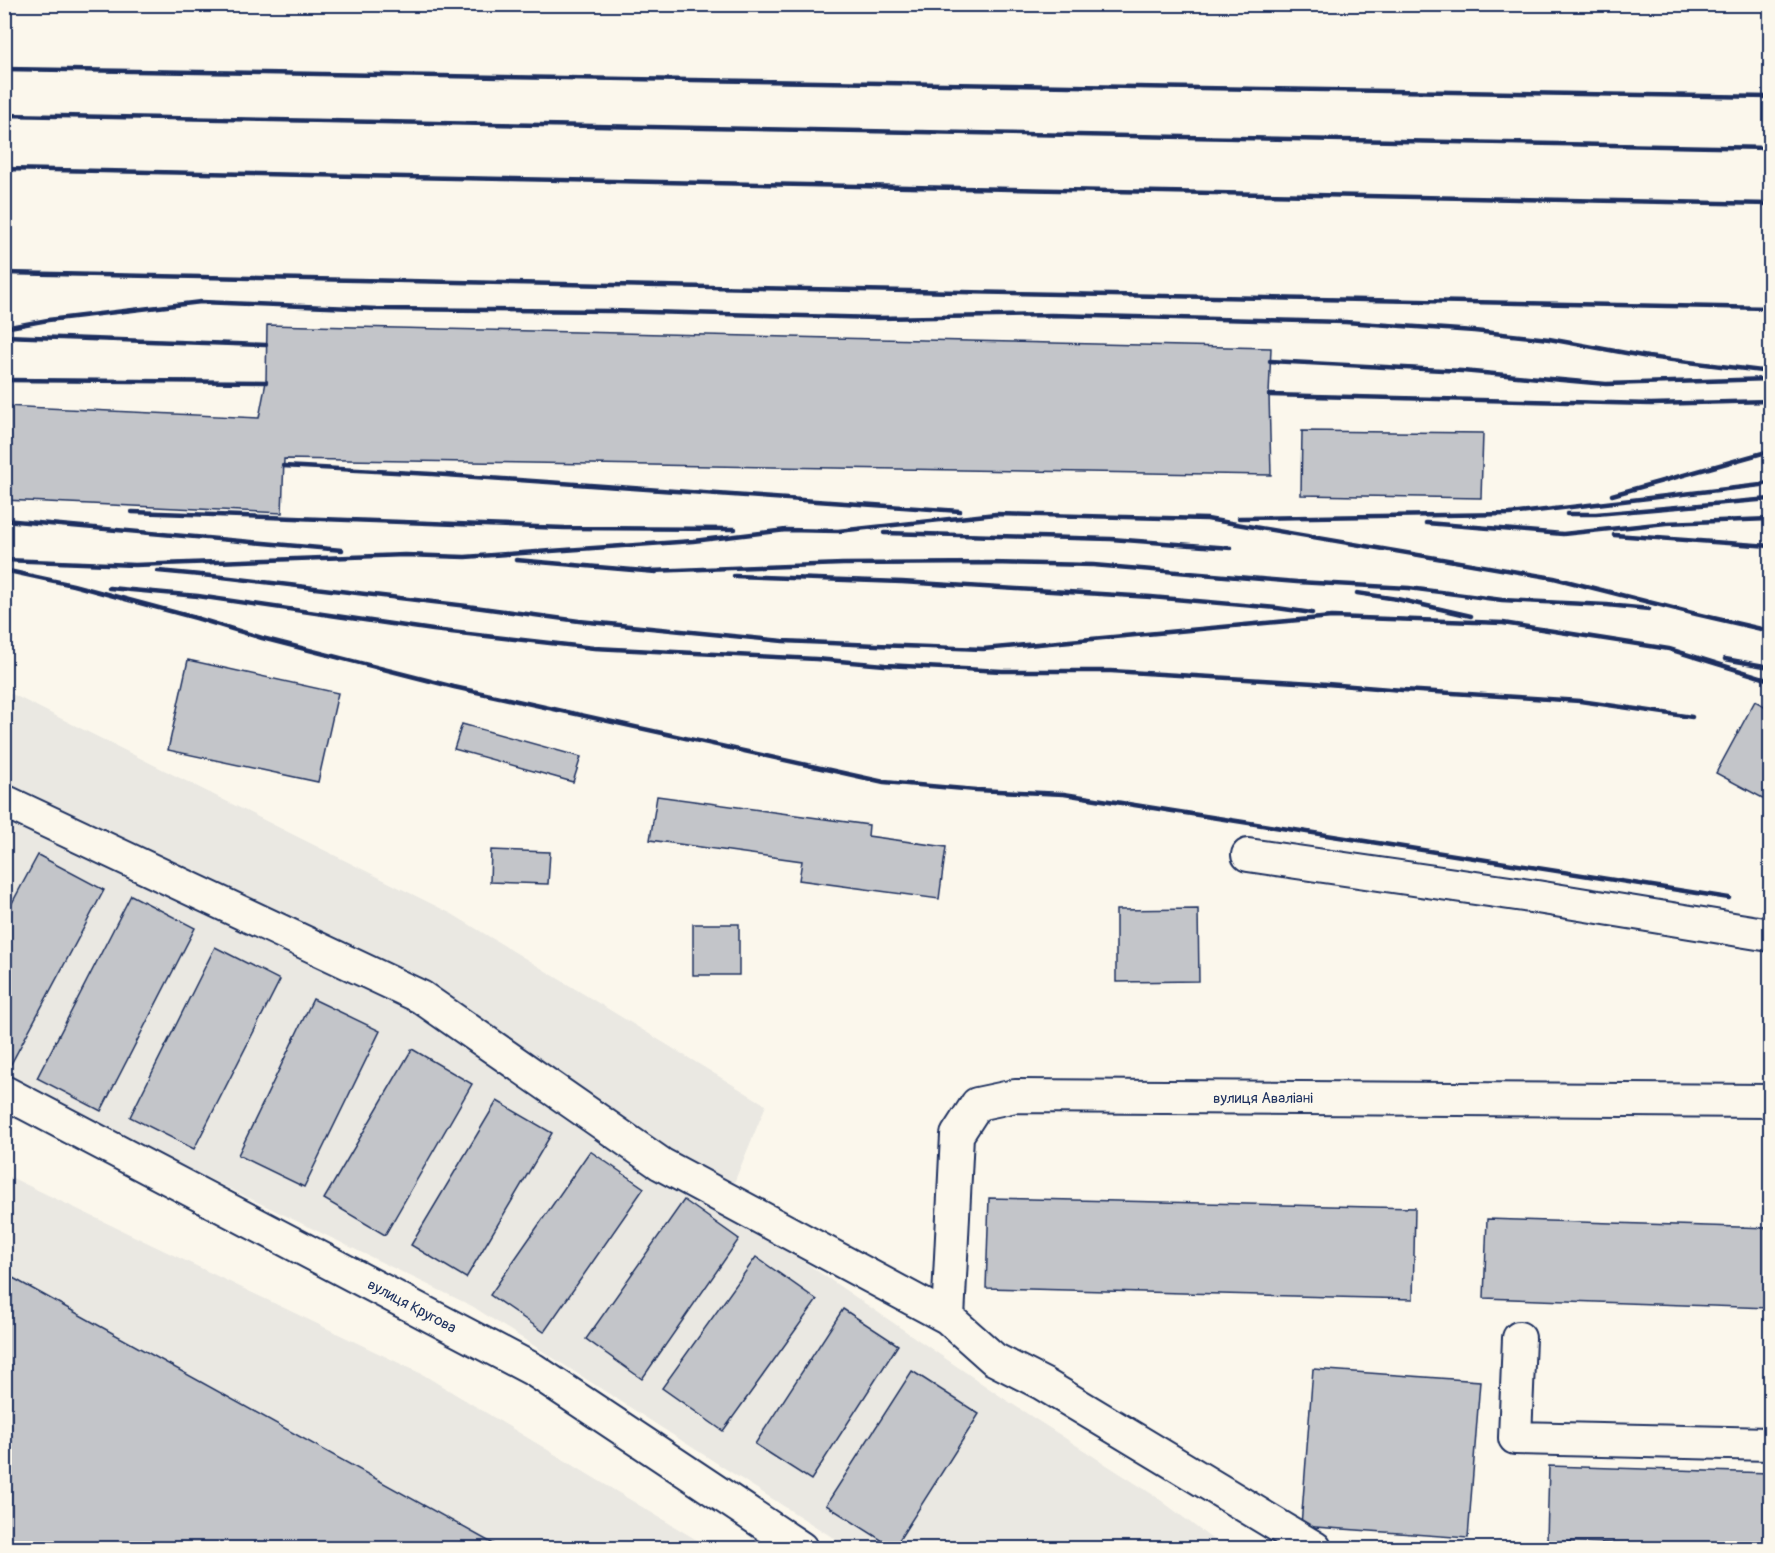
<svg xmlns="http://www.w3.org/2000/svg" width="1775" height="1553" viewBox="0 0 1775 1553" font-family="Pangolin,sans-serif">
<rect width="100%" height="100%" fill="#fbf7ec"/>
<filter id="ink" filterUnits="userSpaceOnUse"><feTurbulence type="fractalNoise" baseFrequency=".0167" numOctaves="2"/><feDisplacementMap in="SourceGraphic" scale="12" xChannelSelector="R" yChannelSelector="G"/><feConvolveMatrix kernelMatrix="1 2 1 2 8 2 1 2 1" color-interpolation-filters="sRGB"/></filter>
<g filter="url(#ink)">
<!-- built -->
<path fill="#eae8e2" d="M4,690L452,914L766,1105L724,1207L1006,1400L1155,1496L1224,1548H849L472,1306L5,1080Z
M4,1174L422,1374L710,1548H5Z"/>
<!-- building -->
<path fill="#c3c5c9" stroke="#1b2f5e" stroke-width="1.5" d="M267,325L1271,348L1269,395L1271,475L284,459L282,513L4,500V406L259,418L266,382Z
M1302,431L1483,433L1481,498L1301,495Z
M188,660L338,693L318,782L168,750Z
M1755,701L1770,709V802L1716,773Z
M462,724L581,757L573,782L454,749Z
M657,796L869,825L868,836L946,847L939,899L799,880L802,861L650,840Z
M491,850L550,852L548,884L490,882Z
M38,855L104,890L11,1064L4,1061V918Z
M131,895L195,928L101,1111L37,1078Z
M1198,909L1199,981L1116,982V910Z
M693,924H739V975H693Z
M215,947L280,980L194,1149L130,1117Z
M313,999L380,1031L304,1187L238,1155Z
M412,1049L472,1084L385,1235L324,1199Z
M497,1101L552,1133L466,1278L411,1245Z
M590,1151L644,1188L544,1332L490,1295Z
M989,1198L1415,1208L1413,1299L986,1288Z
M684,1200L739,1239L642,1379L586,1339Z
M1487,1219L1770,1228V1308L1484,1298Z
M756,1257L817,1300L723,1431L662,1388Z
M4,1273L501,1548H4Z
M843,1309L898,1345L811,1480L755,1444Z
M1313,1369L1480,1381L1468,1538L1301,1526Z
M912,1371L979,1414L894,1548L826,1505Z
M1549,1466L1770,1473V1548L1547,1541Z"/>
<g fill="none" stroke-linecap="round" stroke-linejoin="round">
<defs>
<path id="minor" d="M4,801L421,997L661,1164L948,1318L994,1359L1043,1384L1315,1548
M1248,855L1537,897L1770,935
M4,1092L534,1370L801,1548
M948,1318L957,1135L977,1104L1015,1096L1770,1101
M1519,1338L1515,1438L1770,1444"/>
</defs>
<!-- minor casing -->
<use href="#minor" stroke="#1b2f5e" stroke-width="36"/>
<!-- minor -->
<use href="#minor" stroke="#fbf7ec" stroke-width="32"/>
<!-- rail -->
<path stroke="#1b2f5e" stroke-width="4.5" d="M4,69L1770,97
M4,115L1770,148
M4,169L1770,204
M4,273L1770,308
M4,328L48,320L201,302L377,309L611,311L878,318L1051,315L1345,322L1474,331L1549,339L1648,357L1770,372
M4,336L266,345
M1270,361L1462,371L1606,384L1770,379
M4,380L266,382
M1269,395L1651,404L1770,401
M283,466L432,474L960,511
M1612,495L1770,451
M132,512L565,528L735,529
M1567,514H1596L1770,499
M1239,518L1510,514L1761,485L1770,482
M4,520L342,550
M1426,523L1563,534L1666,523L1770,519
M884,533L1111,539L1231,548
M1614,535L1770,546
M4,560L135,565L405,555L465,557L693,541L786,530L838,531L996,514L1207,519L1554,578L1696,614L1770,631
M516,560L656,572
M4,570L73,585L196,618L262,638L454,687L884,782L976,790L1064,794L1729,898
M158,571L222,577L467,606L579,621L783,641L876,645L983,649L1332,617L1503,623L1669,649L1770,680
M650,571L843,564L991,563L1093,565L1297,582L1409,588L1502,600L1607,605L1649,609
M734,576L902,582L1151,597L1277,608L1312,613
M109,588L198,596L433,630L594,648L816,659L885,665L1002,671H1111L1314,683L1403,690L1580,701L1692,717
M1357,593L1397,599L1471,616
M1725,659L1770,667"/>
</g>
</g>
<g text-anchor="middle" stroke-width="4.5" stroke-linejoin="round" paint-order="stroke">
<!-- street labels -->
<g font-size="15" fill="#1b2f5e" stroke="#fbf7ec">
<text x="1263" y="1103">вулиця Аваліані</text>
<text transform="translate(412 1306) rotate(28)" y="5">вулиця Кругова</text>
</g>
</g>
<!-- margin -->
<rect width="1775" height="1553" fill="none" stroke="#fbf7ec" stroke-width="24"/>
<rect x="12" y="12" width="1751" height="1529" fill="none" stroke="#1b2f5e" stroke-width="2" filter="url(#ink)"/>
</svg>
